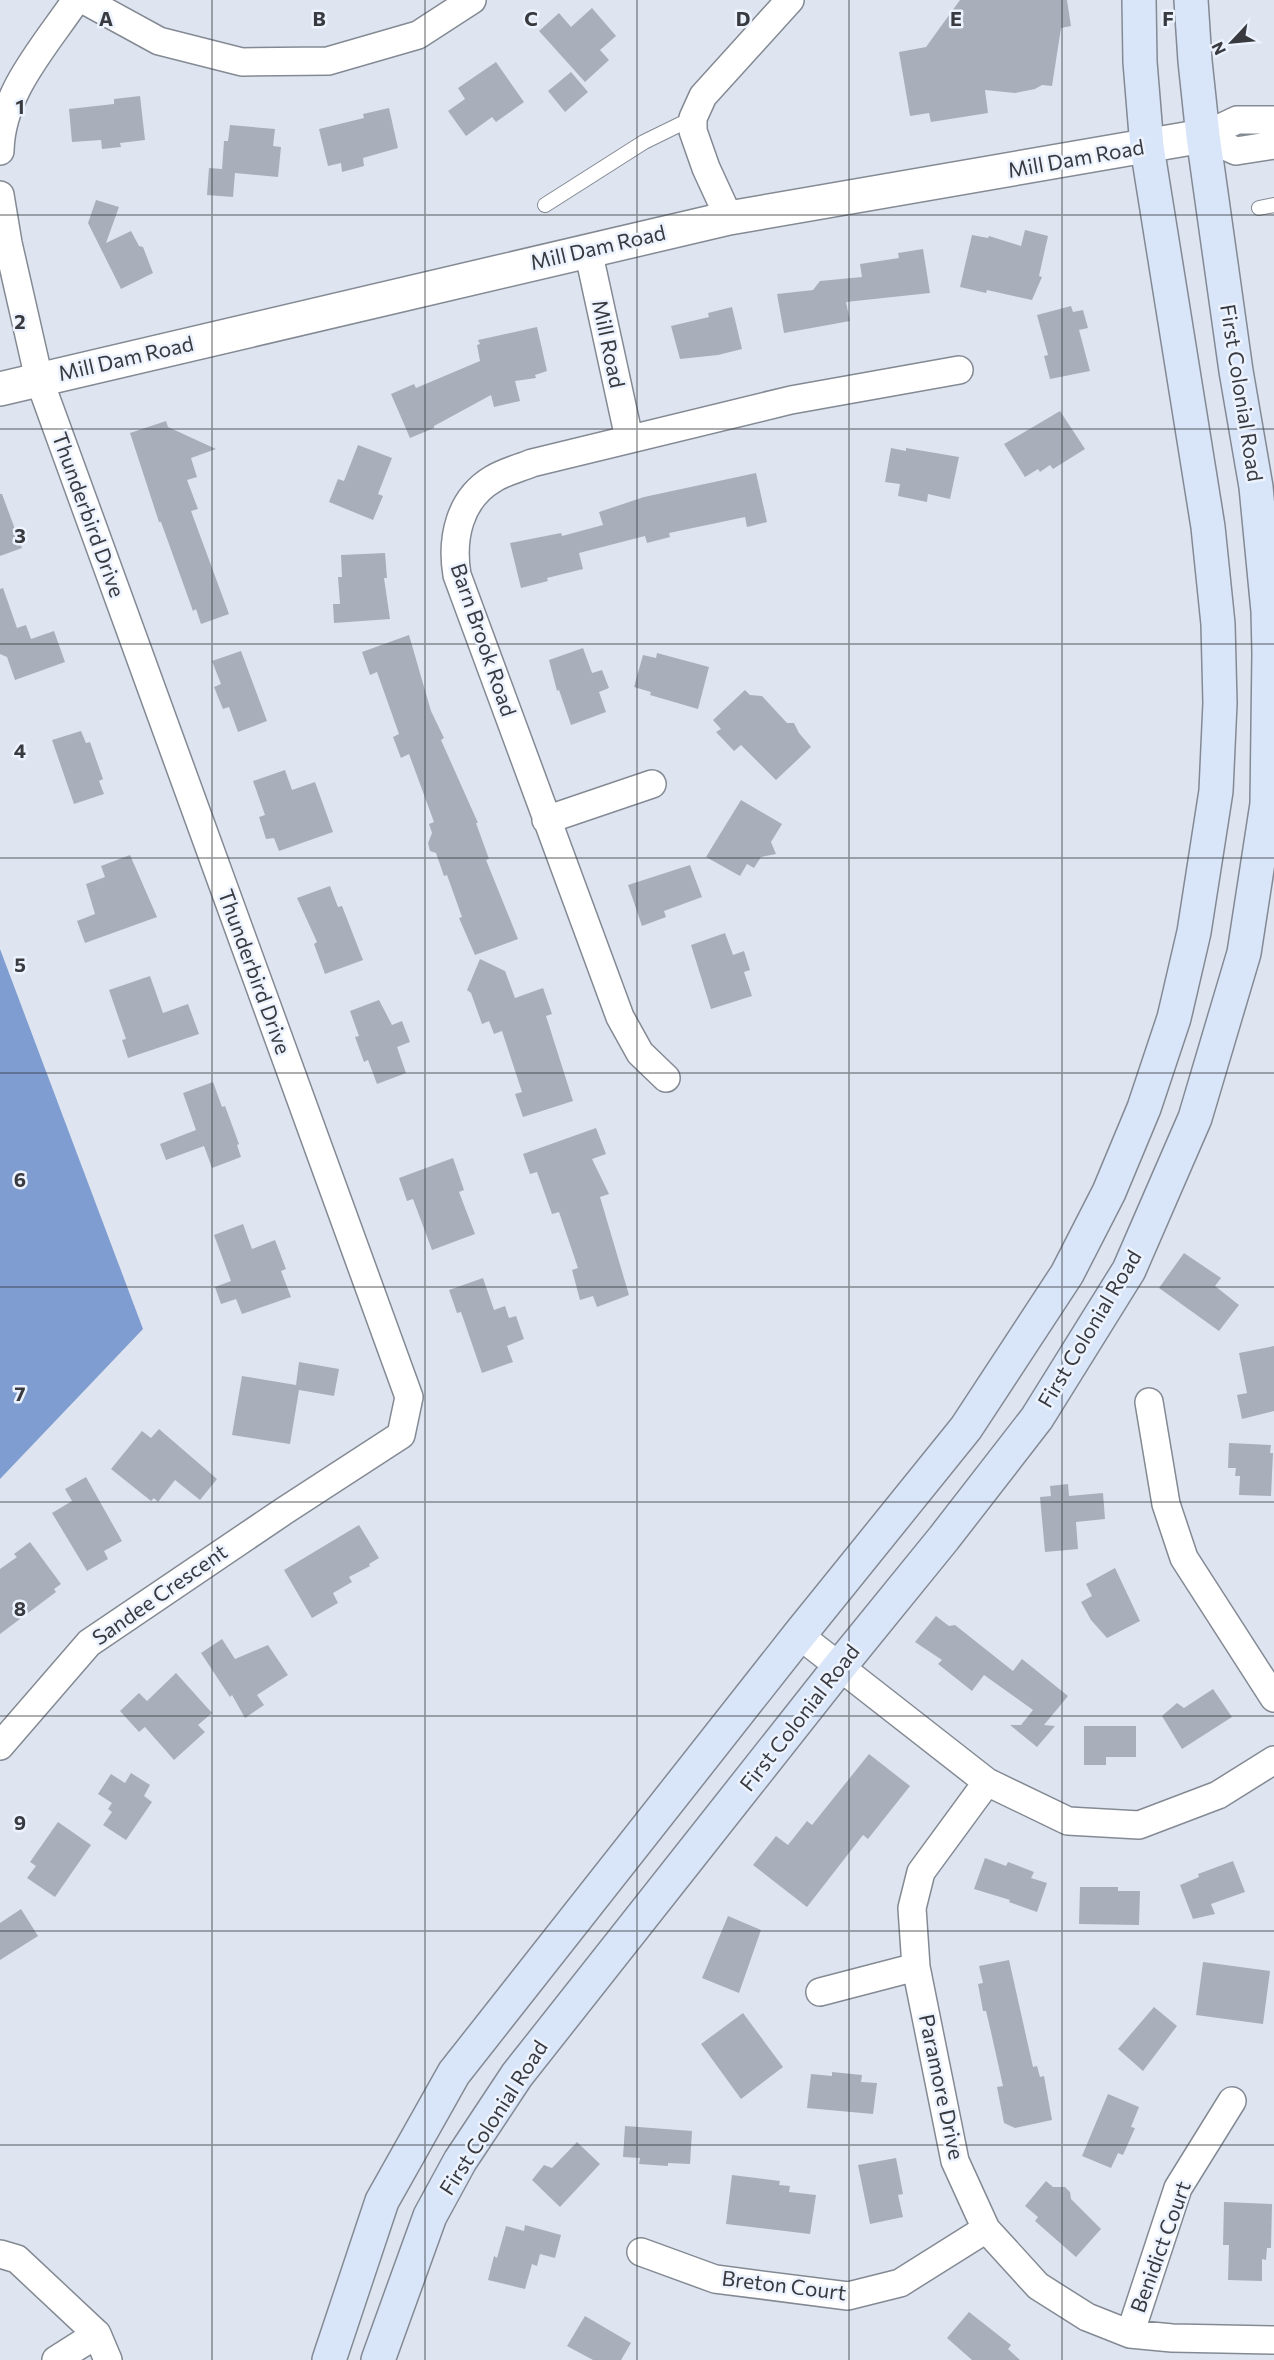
<svg xmlns="http://www.w3.org/2000/svg" width="1274" height="2360" viewBox="0 0 1274 2360" font-family="Commissioner,sans-serif">
<rect width="100%" height="100%" fill="#dfe5f0"/>
<!-- water -->
<path fill="#7f9dd1" d="M0,949L143,1329L0,1479Z"/>
<!-- building -->
<path fill="#a9afba" d="M960,0H1067L1071,26L1061,28L1052,86L1042,85L1035,89L1015,93L985,90L988,113L931,122L929,113L910,116L899,52L926,47Z
M592,8L616,36L600,50L609,60L585,82L539,31L559,13L571,27Z
M496,62L524,102L496,122L492,117L466,136L448,111L465,99L458,88Z
M571,72L588,92L565,112L548,91Z
M140,96L145,140L120,143L121,147L102,149L101,140L72,142L69,109L114,104V99Z
M389,108L398,148L363,158L364,166L342,172L341,163L328,166L319,129L364,118L363,114Z
M230,125L275,129L273,146L281,147L278,177L235,173L233,197L207,195L209,168L222,169L224,141H228Z
M96,200L119,207L106,243L131,231L139,246L143,247L153,273L121,289L88,223Z
M1025,230L1048,236L1039,276L1042,277L1032,300L987,290L986,293L960,287L972,235L988,238L989,236L1021,246Z
M923,249L930,293L846,302L850,321L784,333L777,294L813,290L820,281L862,277L860,264L899,258L898,253Z
M1071,306L1073,312L1083,310L1088,328L1079,330L1090,371L1050,379L1044,356L1048,355L1037,315Z
M732,307L742,349L718,355L680,359L671,326L709,317L708,313Z
M537,327L547,371L535,375L536,378L515,381L520,401L494,407L491,395L434,426V428L410,438L391,394L414,384L416,388L480,361L477,345L480,344L478,340Z
M1060,411L1085,449L1053,469L1050,465L1040,472L1038,469L1025,477L1004,444Z
M166,421L168,427L216,449L191,458L197,477L187,480L198,509L191,511L229,614L201,624L196,609L193,611L161,522H159L130,433Z
M358,445L392,458L378,494L383,496L373,520L329,502L338,479L344,481Z
M891,448L906,451V448L959,457L950,499L928,494L927,502L898,496L900,484L885,482Z
M756,473L767,522L747,527L745,517L669,533L670,537L647,543L645,536L579,553L583,569L547,578L548,581L521,588L510,543L561,533L562,536L603,525L599,512L644,497Z
M0,494H2L22,548L0,556Z
M385,553L387,578H384L390,619L334,623L333,604H340L338,577H342L341,555Z
M3,588L17,628L26,625L31,639L54,631L65,662L15,680L7,657L0,654V589Z
M409,635L431,711L444,738L441,740L478,823H476L489,859L486,860L518,939L475,955L459,918L462,917L447,875L444,876L436,853L430,851L428,843L432,833L429,824L434,822L409,754L401,758L393,737L399,734L377,672L370,675L362,652Z
M583,648L592,673L602,670L609,688L599,692L606,712L571,725L559,690L557,691L549,660Z
M241,651L267,721L238,732L229,707L223,709L214,687L221,684L212,661Z
M657,653L709,667L698,709L650,695L651,692L634,687L643,655L656,658Z
M745,690L750,695L762,696L787,723H794L799,733L811,747L776,780L741,745L734,751L716,732L721,729L713,720Z
M81,731L86,743L90,742L103,779L99,781L104,794L74,804L52,740Z
M285,770L292,790L315,782L333,832L279,851L274,838L266,839L259,817L265,815L253,781Z
M741,800L782,824L771,842L776,854L761,857L754,868L747,864L740,876L706,857Z
M130,855L157,917L85,943L77,921L95,914L86,884L105,877L101,866Z
M690,865L702,897L664,911L666,917L642,926L628,885Z
M330,886L338,907L342,906L363,960L325,974L314,944L317,942L297,898Z
M725,933L733,955L744,951L750,970L744,972L752,996L711,1009L691,945Z
M480,959L505,971L515,998L543,988L552,1014L546,1016L573,1101L523,1117L515,1094L522,1092L502,1031L494,1034L489,1021L482,1024L471,993L467,990Z
M150,976L163,1013L188,1004L199,1034L128,1058L122,1040L126,1039L109,990Z
M379,1000L392,1025L402,1021L410,1042L397,1047L406,1073L377,1084L368,1060L364,1062L355,1037L359,1036L350,1011Z
M213,1082L222,1107L225,1106L239,1144L237,1145L241,1157L212,1168L204,1146L166,1160L160,1144L196,1130L183,1093Z
M596,1128L606,1154L592,1159L609,1194L600,1197L629,1295L597,1307L593,1296L580,1300L572,1270L578,1268L559,1212L552,1214L537,1172L530,1174L523,1154Z
M453,1158L464,1190L459,1192L475,1234L432,1250L413,1199L407,1201L399,1178Z
M243,1224L252,1249L275,1240L286,1269L281,1271L291,1297L242,1314L236,1299L221,1304L215,1287L231,1281L214,1235Z
M1184,1253L1221,1278L1215,1286L1239,1305L1219,1331L1159,1288Z
M483,1278L494,1310L505,1306L509,1318L516,1316L524,1339L507,1346L513,1362L482,1373L461,1312L457,1313L449,1290Z
M1274,1346V1411L1242,1419L1237,1395L1247,1393L1239,1353Z
M299,1362L339,1369L334,1396L299,1390L290,1444L232,1435L242,1376L296,1385Z
M159,1429L217,1479L200,1500L175,1480L158,1502L154,1498L151,1501L111,1469L142,1431L151,1438Z
M1229,1443L1271,1445L1270,1453H1273L1271,1496L1239,1495L1240,1476H1235L1236,1468H1228Z
M86,1477L122,1541L104,1551L108,1559L87,1571L52,1513L72,1501L65,1489Z
M1068,1484L1069,1496L1103,1493L1105,1519L1076,1522L1078,1549L1045,1552L1040,1497L1051,1496L1050,1486Z
M359,1525L379,1558L369,1564L370,1566L349,1577L352,1582L333,1593L338,1603L312,1618L284,1570Z
M30,1542L61,1584L54,1589L56,1592L0,1634V1569L17,1557L14,1554Z
M1115,1568L1140,1621L1107,1638L1091,1620L1081,1602L1092,1596L1086,1584Z
M936,1616L949,1626L955,1625L1013,1671L1022,1659L1068,1696L1044,1725L1055,1726L1037,1747L1010,1725H1021L1033,1710L984,1675L972,1691L938,1664L942,1660L915,1642Z
M222,1639L235,1659L268,1645L288,1675L257,1695L264,1705L245,1718L232,1695L230,1697L201,1653Z
M176,1673L212,1713L198,1725L205,1732L174,1760L145,1727L139,1732L120,1711L139,1693L147,1701Z
M1213,1689L1232,1717L1182,1749L1162,1716L1177,1703L1184,1708Z
M1084,1726H1136V1757H1106V1765H1084Z
M869,1754L910,1786L868,1839L863,1835L807,1907L753,1865L776,1836L788,1845L807,1821L812,1825Z
M131,1773L150,1785L144,1796L152,1802L126,1840L103,1825L112,1812L108,1809L112,1803L98,1794L111,1774L125,1783Z
M58,1822L91,1845L55,1897L27,1878L36,1866L30,1862Z
M985,1858L1006,1866L1008,1862L1034,1872L1031,1878L1047,1883L1037,1912L1009,1902L1010,1900L974,1889Z
M1233,1861L1245,1892L1211,1904L1215,1914L1193,1919L1180,1885L1199,1877L1198,1874Z
M1080,1887H1118V1891H1140L1139,1925L1079,1924Z
M21,1909L38,1936L0,1960V1923Z
M728,1916L761,1930L739,1993L702,1978Z
M1009,1960L1033,2067L1037,2066L1040,2077L1044,2076L1052,2120L1015,2128L1004,2123L997,2087L1003,2086L991,2032L986,2011H983L978,1984L983,1983L979,1966Z
M1203,1962L1270,1971L1263,2024L1196,2015Z
M1154,2007L1177,2026L1143,2071L1118,2049Z
M743,2013L783,2067L741,2099L701,2044Z
M832,2072L862,2075L861,2082L877,2083L873,2114L807,2108L811,2074L832,2076Z
M1108,2094L1139,2107L1131,2127L1135,2128L1123,2155L1118,2153L1111,2168L1082,2156Z
M625,2126L692,2131L690,2164L668,2163V2166L639,2164L640,2158L623,2157Z
M577,2142L600,2164L560,2207L532,2180L544,2165L552,2168Z
M896,2158L903,2194L898,2195L903,2217L870,2224L858,2165Z
M732,2175L780,2181L779,2185L790,2186L789,2192L816,2195L810,2234L726,2224Z
M1046,2181L1053,2187H1065L1070,2192L1071,2199L1101,2229L1076,2257L1035,2221L1038,2217L1025,2206Z
M1224,2202L1272,2204L1271,2248H1267L1266,2260L1262,2259V2281L1228,2280L1229,2245H1223Z
M525,2225L561,2235L555,2258L540,2254L537,2266L532,2264L525,2289L488,2280L494,2256L497,2258L506,2226L524,2231Z
M969,2312L1011,2345L1008,2349L1020,2360H972L947,2338Z
M585,2316L631,2343L621,2360H593L567,2346Z"/>
<g fill="none" stroke-linecap="round" stroke-linejoin="round">
<defs>
<path id="service" d="M545,205L644,142L693,118
M1259,208L1274,205"/>
<path id="minor" d="M84,0L159,41L242,62L328,61L418,35L472,0
M1203,136L1236,151L1274,145
M1203,136L1237,120H1274
M0,151C1,93 45,46 76,0
M0,195L8,243L39,379L409,1397L401,1435L284,1511L89,1643L0,1746
M729,218L706,168L693,131V118L703,96L790,0
M588,250L629,438
M546,820L652,784
M666,1078L640,1053L620,1017L457,575C451,539 459,499 493,479C504,472 520,468 532,463L791,400L959,370
M1149,1402L1166,1504L1184,1558L1274,1698
M799,1635L987,1782L1068,1821L1139,1825L1218,1795L1274,1760
M987,1782L921,1872L912,1908L916,1967L955,2161L986,2229L1038,2286L1087,2317L1130,2334L1172,2338L1274,2340
M820,1992L916,1967
M641,2252L715,2279L848,2296L900,2283L986,2229
M0,2254L17,2259L97,2334L108,2360
M1130,2334L1178,2188L1232,2101
M56,2360L97,2334"/>
<path id="tertiary" d="M0,389L729,218L1203,136"/>
<path id="secondary" d="M329,2360L382,2201L454,2073L799,1635L966,1428L1067,1274L1109,1192L1144,1108L1174,1018L1194,932L1216,791L1220,703L1218,624L1208,527L1147,147L1140,62L1139,0
M378,2360L430,2216L460,2161L517,2075L840,1666L944,1538L1037,1418L1129,1270L1195,1118L1244,953L1267,804L1269,653L1268,611L1256,487L1236,371L1203,136L1195,61L1191,0"/>
</defs>
<!-- service casing -->
<use href="#service" stroke="#848a94" stroke-width="16"/>
<!-- minor casing -->
<use href="#minor" stroke="#848a94" stroke-width="30"/>
<!-- tertiary casing -->
<use href="#tertiary" stroke="#848a94" stroke-width="36"/>
<!-- secondary casing -->
<use href="#secondary" stroke="#848a94" stroke-width="36"/>
<!-- service -->
<use href="#service" stroke="#fff" stroke-width="14"/>
<!-- minor -->
<use href="#minor" stroke="#fff" stroke-width="27"/>
<!-- tertiary -->
<use href="#tertiary" stroke="#fff" stroke-width="33"/>
<!-- secondary -->
<use href="#secondary" stroke="#d9e5f9" stroke-width="33"/>
</g>
<!-- grid -->
<path fill="none" stroke="#383a3f" stroke-width="1.5" stroke-opacity="0.55" d="M212,0V2360M425,0V2360M637,0V2360M849,0V2360M1062,0V2360M0,215H1274M0,429H1274M0,644H1274M0,858H1274M0,1073H1274M0,1287H1274M0,1502H1274M0,1716H1274M0,1931H1274M0,2145H1274"/>
<g text-anchor="middle" stroke-width="5" stroke-linejoin="round" paint-order="stroke">
<!-- street labels -->
<g font-size="21" fill="#383a3f" stroke="#ecf3fe">
<text transform="translate(1076 159) rotate(-10)" y="7">Mill Dam Road</text>
<text transform="translate(598 248) rotate(-13)" y="7">Mill Dam Road</text>
<text transform="translate(608 344) rotate(78)" y="7">Mill Road</text>
<text transform="translate(126 359) rotate(-13)" y="7">Mill Dam Road</text>
<text transform="translate(1241 393) rotate(81)" y="7">First Colonial Road</text>
<text transform="translate(88 515) rotate(70)" y="7">Thunderbird Drive</text>
<text transform="translate(483 640) rotate(71)" y="7">Barn Brook Road</text>
<text transform="translate(254 972) rotate(70)" y="7">Thunderbird Drive</text>
<text transform="translate(1090 1329) rotate(-59)" y="7">First Colonial Road</text>
<text transform="translate(160 1595) rotate(-35)" y="7">Sandee Crescent</text>
<text transform="translate(800 1718) rotate(-52)" y="7">First Colonial Road</text>
<text transform="translate(941 2087) rotate(78)" y="7">Paramore Drive</text>
<text transform="translate(494 2118) rotate(-57)" y="7">First Colonial Road</text>
<text transform="translate(1161 2247) rotate(-70)" y="7">Benidict Court</text>
<text transform="translate(784 2286) rotate(7)" y="7">Breton Court</text>
</g>
</g>
<g font-size="20" text-anchor="middle" font-weight="bold" fill="#383a3f" stroke="#ecf3fe" stroke-width="5" stroke-linejoin="round" paint-order="stroke">
<text x="106" y="26">A</text>
<text x="319" y="26">B</text>
<text x="531" y="26">C</text>
<text x="743" y="26">D</text>
<text x="956" y="26">E</text>
<text x="1168" y="26">F</text>
<text x="20" y="114">1</text>
<text x="20" y="329">2</text>
<text x="20" y="543">3</text>
<text x="20" y="758">4</text>
<text x="20" y="972">5</text>
<text x="20" y="1187">6</text>
<text x="20" y="1401">7</text>
<text x="20" y="1616">8</text>
<text x="20" y="1830">9</text>
</g>
<!-- north arrow -->
<g transform="translate(1232 42) rotate(244)" stroke="#ecf3fe" stroke-width="4.5" paint-order="stroke">
<path d="M0-4.5L10 22L0 15L-10 22Z" fill="#383a3f"/>
<text y="-9" font-size="16" font-weight="bold" text-anchor="middle" fill="#383a3f">N</text>
</g>
</svg>
